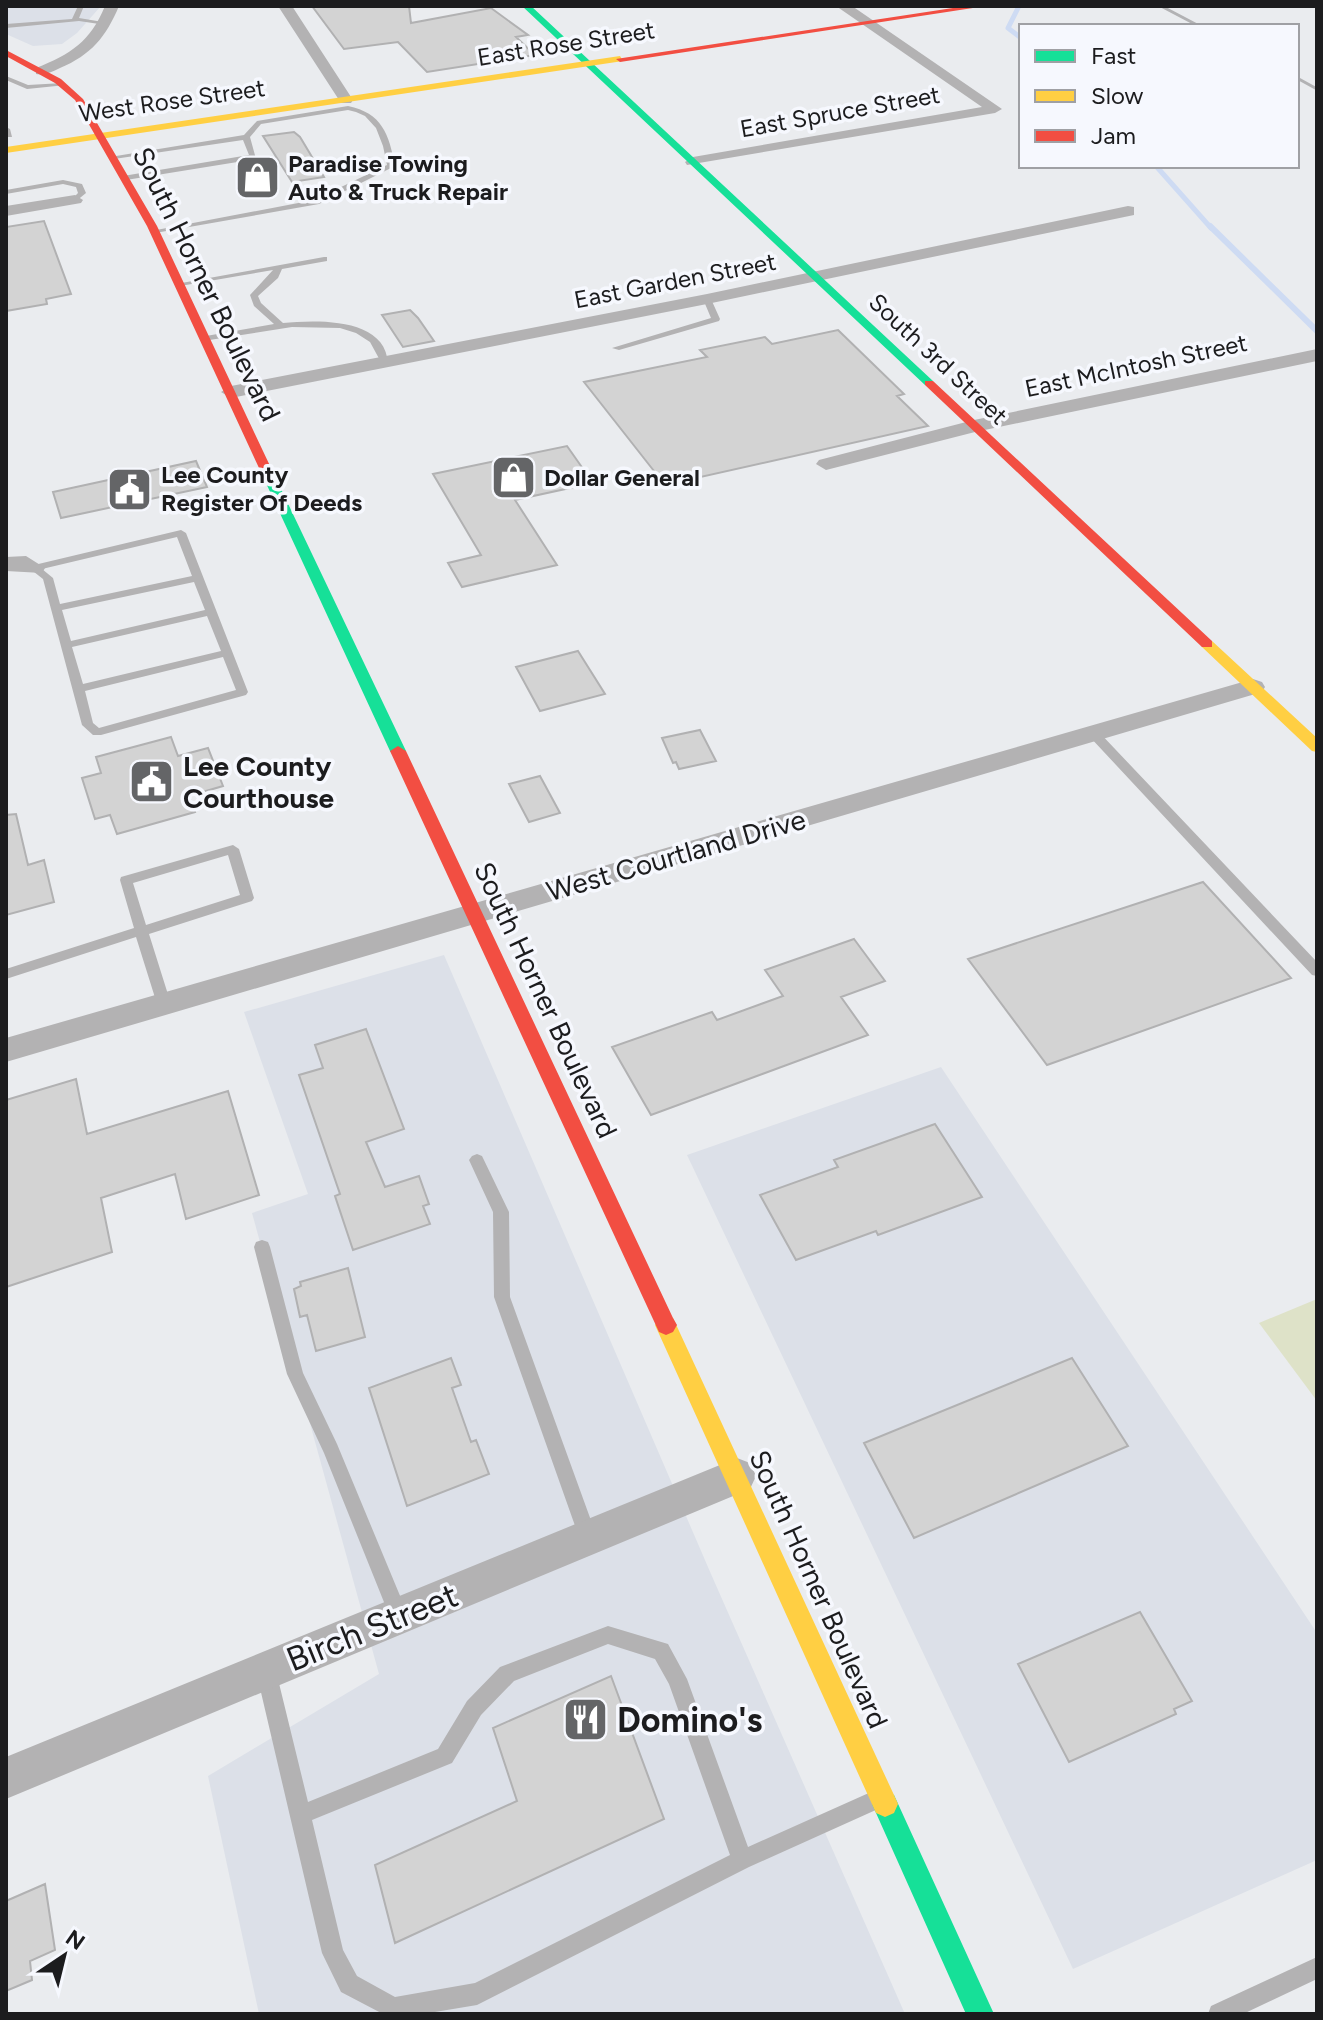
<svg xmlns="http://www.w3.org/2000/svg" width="1323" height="2020" viewBox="0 0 1323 2020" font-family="Figtree,sans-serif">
<rect width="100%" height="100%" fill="#eaecef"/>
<!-- built -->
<path fill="#dce0e8" d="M6,6H101L77,33L62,44L33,46L6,34Z
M444,955L711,1574L905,2014H259L208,1776L379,1674L252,1213L308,1194L244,1012Z
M941,1067L1317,1633V1860L1073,1969L687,1155Z"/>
<!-- green -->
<path fill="#dee2c8" d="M1317,1299V1401L1259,1323Z"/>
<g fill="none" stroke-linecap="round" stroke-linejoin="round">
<!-- stream-far1 -->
<path stroke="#cedbf3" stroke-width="5" d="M1018,8L1008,28L1021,38
M1156,166L1211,228"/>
<!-- stream -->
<path stroke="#cedbf3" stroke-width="6" d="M1210,226L1317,331"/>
</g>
<!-- building -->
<path fill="#d3d3d3" stroke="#b1b1b2" stroke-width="2" d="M312,6H409L411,23L491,8L528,35L516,37L535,55L427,72L398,42L344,49Z
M294,132L300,137L324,177L292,182L263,136Z
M44,221L71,294L46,299L47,304L6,311V227Z
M410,310L418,318L434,341L403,347L382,315Z
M838,330L904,394L897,396L928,426L665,485L584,382L707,357L700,350L765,337L772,344Z
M567,446L593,483L515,500L557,565L462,587L448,563L481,555L433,474Z
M196,461L207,487L61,518L53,492Z
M578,651L605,694L540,711L516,667Z
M700,730L716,761L679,769L676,762L673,763L662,738Z
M171,737L178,756L208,748L223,786L189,796L195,812L117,834L110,815L95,819L82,778L101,773L96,757Z
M540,776L560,813L529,822L509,784Z
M16,814L28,865L44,860L54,902L6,915V815Z
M1203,882L1291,978L1047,1065L968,959Z
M854,939L885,981L841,997L868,1035L651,1115L612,1047L712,1012L717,1020L783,996L765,970Z
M366,1029L404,1129L366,1142L385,1187L419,1176L429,1204L423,1206L430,1224L353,1250L335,1196L340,1194L299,1075L323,1068L315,1045Z
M76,1079L87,1134L228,1091L259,1195L186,1219L175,1174L101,1198L112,1252L6,1287V1100Z
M935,1124L982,1197L878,1235L876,1231L796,1260L760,1195L838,1167L834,1160Z
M348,1268L365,1337L316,1351L307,1315L300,1317L294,1289L301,1286L300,1282Z
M451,1358L461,1385L452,1388L471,1442L476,1440L489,1474L407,1506L369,1388Z
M1072,1358L1128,1446L914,1538L864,1443Z
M1140,1612L1192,1701L1174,1709L1176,1714L1069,1762L1018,1664Z
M611,1676L664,1819L395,1943L375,1865L517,1801L493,1728Z
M45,1884L55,1950L30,1961L32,1980L6,1991V1901Z"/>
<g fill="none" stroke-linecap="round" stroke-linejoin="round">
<!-- lane -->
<path fill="#b3b2b3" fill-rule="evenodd" d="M78,6H84L79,18L109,23L106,25L79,21L6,28V24L72,19Z
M6,76L28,85L63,83L66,85L27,89L6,80Z
M348,106C382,113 389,134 395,166L319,204L155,233L151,231L314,200L387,165L383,146L376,128L365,116L356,112L348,110L261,124L250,137L256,159L126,180L122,178L123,176L249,155L243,140L114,159L110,157L244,135L257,121Z
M6,127L10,129L12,137H6Z
M63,180L82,184L86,193L75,202L71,200L78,193L76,187L63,184L6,194V190Z
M324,257H327V261L282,269L278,278L258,296L261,303L283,323C317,320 386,317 388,364H382L370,342L356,333L340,328L292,327L203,341L202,339L206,336L274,324L254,306L250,295L273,270L180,286L176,284Z
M704,297L711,299L720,319L719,321L619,350L612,348L711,318L703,299Z
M181,530L186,533L248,692L246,695L101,735H93L82,725L43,579L29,568L30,566ZM177,537L192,576L60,604L53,578L42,569ZM194,582L205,610L71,641L62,610ZM207,616L221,651L83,684L72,647ZM223,657L236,690L99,728L93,723L85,691Z
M1093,729L1097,730L1317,962V976L1312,975L1089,736L1087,733Z
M233,845L239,849L254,898L252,901L149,934L171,1004L169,1008H159L157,1004L136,937L6,979V969L134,928L120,880L121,877ZM228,855L240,895L146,925L133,883Z
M477,1154L482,1156L509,1212L510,1297L597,1537L594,1543L588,1546L582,1543L579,1537L494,1297L493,1212L469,1160L472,1156Z
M262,1240L268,1242L270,1247L303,1373L337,1444L408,1615L406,1622L399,1624L392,1622L324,1453L287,1374L254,1247L256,1242Z
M608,1626L668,1644L687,1679L748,1847L871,1792L878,1795L881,1802L878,1809L749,1867L477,2005L423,2014H383L341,1992L322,1953L256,1671L259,1664L266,1661L273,1664L276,1671L308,1802L438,1749L467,1701L500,1667ZM608,1644L655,1659L669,1684L730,1855L475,1983L395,1997L357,1976L343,1950L312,1820L452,1763L481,1715L514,1681Z
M1317,1957V1979L1243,2014H1208L1211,2006Z"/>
<!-- street -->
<path fill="#b3b2b3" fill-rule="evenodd" d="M105,6H119C106,37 91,55 60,68C52,72 45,75 36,74V68C71,54 90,42 105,6Z
M278,6H292L353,100L351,103H341Z
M836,6H852L1002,109L995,113L687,165L685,162L693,157L982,107Z
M75,195L83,200L81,203L6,216V206Z
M1128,206L1134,207V215L707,304L231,398L221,392L231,386L707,294Z
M1317,349V361L975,432L826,470L816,464L819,460L974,420Z
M26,556L45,568L42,573L6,571V557Z
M1253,679L1262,682L1265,687L1262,692L6,1062V1038Z
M737,1458L750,1463L756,1476L750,1489L6,1799V1757Z"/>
<!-- fast -->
<path fill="#16e098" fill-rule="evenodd" d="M522,6H531L933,381V385H925Z
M265,464L271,468L406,751L403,755H393L390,751L259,468Z
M885,1791L894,1795L994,2014H966L872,1804L876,1795Z"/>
<!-- slow -->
<path fill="#ffcf43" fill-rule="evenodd" d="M620,56L623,61L6,153V147Z
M1207,640L1212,641L1317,738V752L1312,751L1202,647L1200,644Z
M666,1315L673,1318L894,1795L898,1804L894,1813L885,1817L876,1813L655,1325L659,1318Z"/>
<!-- jam -->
<path fill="#f24e42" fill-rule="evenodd" d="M966,6H986L620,62L616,59Z
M6,50L61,79L83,99L157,226L271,468L269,471L259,468L147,226L75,100L55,83L6,56Z
M925,381H933L1212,641V647H1202L925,385Z
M398,746L406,751L673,1318L677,1325L673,1332L666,1335L659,1332L390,751Z"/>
<!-- rail -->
<path stroke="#b2b2b4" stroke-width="3" d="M1161,6L1199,26
M1297,78L1317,89"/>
</g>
<!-- icons -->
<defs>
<symbol id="shop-square" viewBox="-11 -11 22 22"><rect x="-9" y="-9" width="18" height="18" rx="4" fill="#646567" stroke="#f6f8fe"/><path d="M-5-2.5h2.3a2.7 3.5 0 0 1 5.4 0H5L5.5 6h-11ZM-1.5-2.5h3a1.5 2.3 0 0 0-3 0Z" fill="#fff"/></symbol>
<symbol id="civic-square" viewBox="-11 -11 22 22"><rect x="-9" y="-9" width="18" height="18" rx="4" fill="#646567" stroke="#f6f8fe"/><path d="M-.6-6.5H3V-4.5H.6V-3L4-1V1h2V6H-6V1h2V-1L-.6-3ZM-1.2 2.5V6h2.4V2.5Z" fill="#fff"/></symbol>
<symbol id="restaurant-square" viewBox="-11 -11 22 22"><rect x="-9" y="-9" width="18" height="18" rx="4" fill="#646567" stroke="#f6f8fe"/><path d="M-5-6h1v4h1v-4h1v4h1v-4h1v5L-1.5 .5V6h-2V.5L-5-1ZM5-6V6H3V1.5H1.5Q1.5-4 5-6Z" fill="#fff"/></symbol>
</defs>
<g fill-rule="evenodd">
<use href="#shop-square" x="232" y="152" width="51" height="51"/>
<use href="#shop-square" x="488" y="452" width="51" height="51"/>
<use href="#civic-square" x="104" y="464" width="51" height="51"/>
<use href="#civic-square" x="126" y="756" width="51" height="51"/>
<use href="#restaurant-square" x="560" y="1694" width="51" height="51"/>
</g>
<g text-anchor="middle" stroke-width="7" stroke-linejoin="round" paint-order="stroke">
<!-- far-street labels -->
<g font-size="24" fill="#1c1c1e" stroke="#f6f8fe">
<text transform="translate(566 44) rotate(-9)" y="8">East Rose Street</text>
<text transform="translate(172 101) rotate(-8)" y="8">West Rose Street</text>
<text transform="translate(840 112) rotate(-10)" y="8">East Spruce Street</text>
<text transform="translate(675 281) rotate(-11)" y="8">East Garden Street</text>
<text transform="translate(938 359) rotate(43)" y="8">South 3rd Street</text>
<text transform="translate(1136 366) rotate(-12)" y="8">East McIntosh Street</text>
</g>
<!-- far-poi labels -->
<g font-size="24" font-weight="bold" fill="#1c1c1e" stroke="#f6f8fe" text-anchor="start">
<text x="288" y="172">Paradise Towing<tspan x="288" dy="28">Auto &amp; Truck Repair</tspan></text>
<text x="161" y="483">Lee County<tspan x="161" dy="28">Register Of Deeds</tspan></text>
<text x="544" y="486">Dollar General</text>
</g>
<!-- street labels -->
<g font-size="28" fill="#1c1c1e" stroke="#f6f8fe">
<text transform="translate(207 284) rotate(64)" y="10">South Horner Boulevard</text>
<text transform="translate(676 855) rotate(-16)" y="10">West Courtland Drive</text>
<text transform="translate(546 1000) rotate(65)" y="10">South Horner Boulevard</text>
<text transform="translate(819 1589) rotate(66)" y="10">South Horner Boulevard</text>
</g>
<!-- poi labels -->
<g font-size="28" font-weight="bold" fill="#1c1c1e" stroke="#f6f8fe" text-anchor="start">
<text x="183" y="776">Lee County<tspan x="183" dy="32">Courthouse</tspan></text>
</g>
<!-- near-street labels -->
<g font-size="34" fill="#1c1c1e" stroke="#f6f8fe">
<text transform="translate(372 1627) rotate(-22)" y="12">Birch Street</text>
</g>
<!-- near-poi labels -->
<g font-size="34" font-weight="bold" fill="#1c1c1e" stroke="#f6f8fe" text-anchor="start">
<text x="617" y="1732">Domino's</text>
</g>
</g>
<!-- border -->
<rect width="1323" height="2020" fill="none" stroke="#1c1c1e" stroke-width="16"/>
<!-- legend -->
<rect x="1019" y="24" width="280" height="144" fill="#f6f8fe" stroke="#9fa0a4" stroke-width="2"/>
<rect x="1035" y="50" width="40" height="12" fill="#16e098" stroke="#9fa0a4" stroke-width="2"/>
<text x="1091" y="64" font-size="24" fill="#1c1c1e">Fast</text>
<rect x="1035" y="90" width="40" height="12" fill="#ffcf43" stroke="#9fa0a4" stroke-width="2"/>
<text x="1091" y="104" font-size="24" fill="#1c1c1e">Slow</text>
<rect x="1035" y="130" width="40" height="12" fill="#f24e42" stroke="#9fa0a4" stroke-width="2"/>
<text x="1091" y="144" font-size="24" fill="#1c1c1e">Jam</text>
<!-- north arrow -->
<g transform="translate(64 1956) rotate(35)" stroke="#f6f8fe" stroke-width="6" paint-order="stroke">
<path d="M0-6L14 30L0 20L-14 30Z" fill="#1c1c1e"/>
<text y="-12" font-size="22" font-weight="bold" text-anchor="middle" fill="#1c1c1e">N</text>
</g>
</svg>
